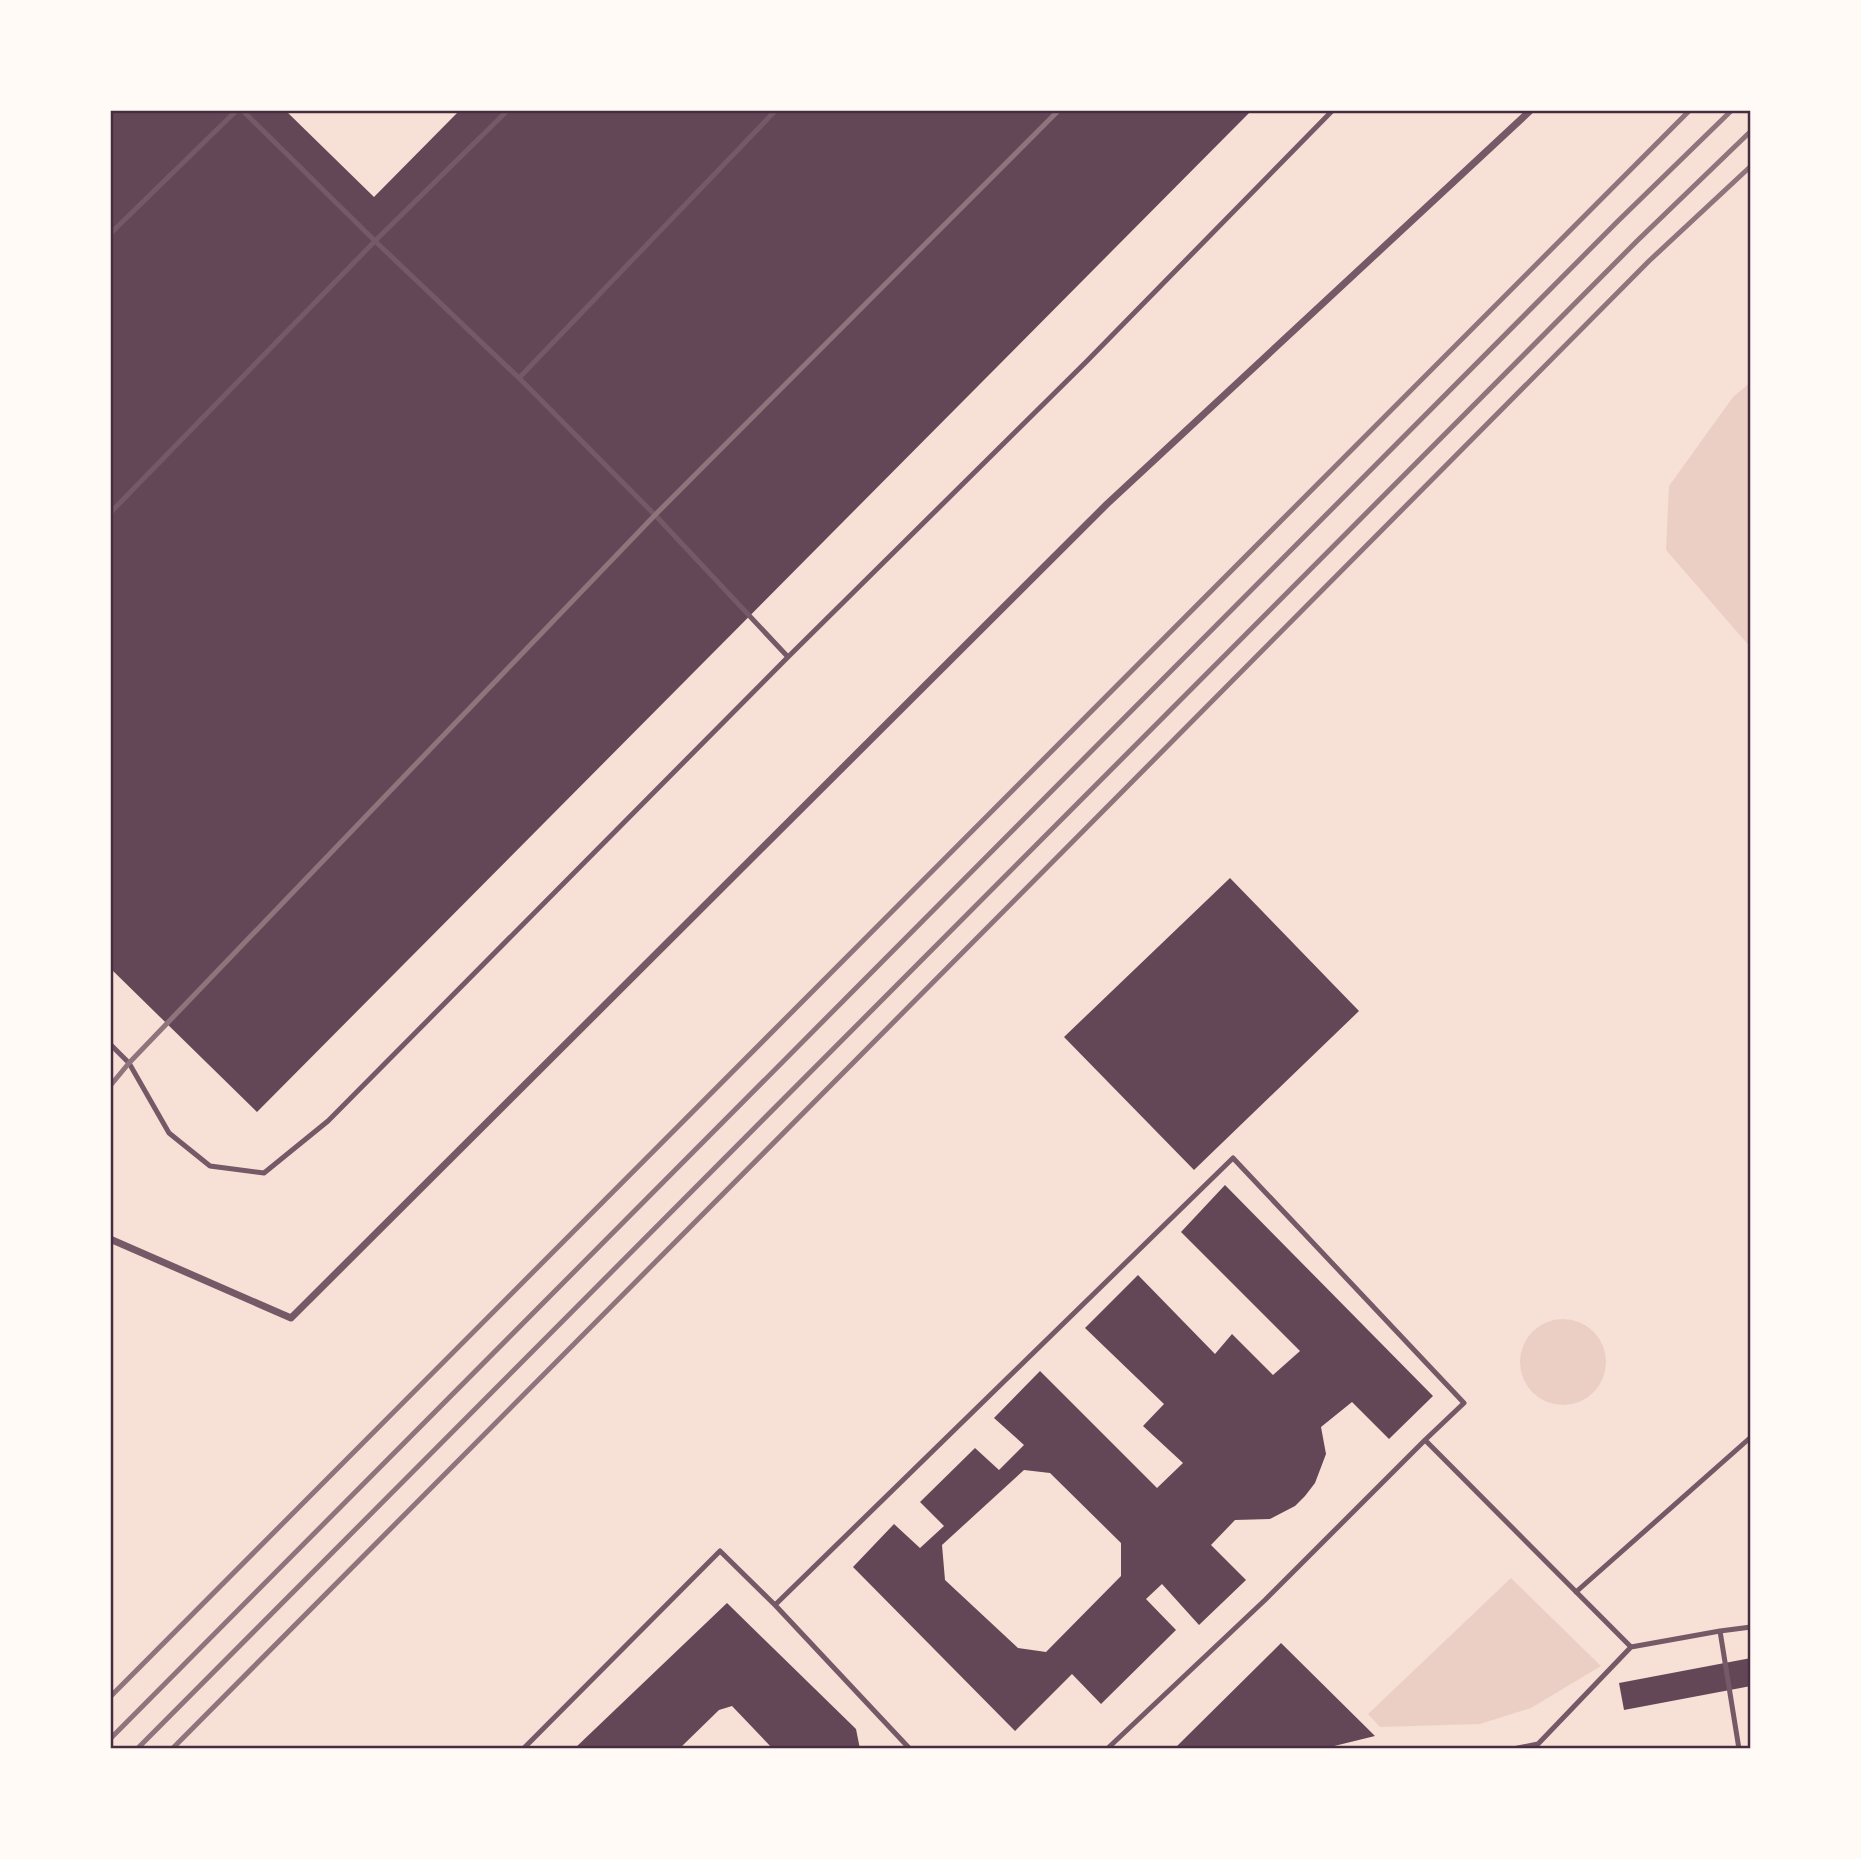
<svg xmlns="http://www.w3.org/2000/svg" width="1861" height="1859" viewBox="0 0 1861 1859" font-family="'Asap Condensed',sans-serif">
<rect width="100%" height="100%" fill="#f7e1d7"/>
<!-- green -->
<path fill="#ebcfc5" d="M1751,382V648L1666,550L1669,486L1733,397Z
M1520 1362a43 43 0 1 1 86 0a43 43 0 1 1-86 0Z
M1511,1578L1601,1666L1531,1708L1480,1724L1380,1727L1368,1714Z"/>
<!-- building -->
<path fill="#644757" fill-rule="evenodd" d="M110,110H285L374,197L460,110H1252L257,1112L110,968Z
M1230,878L1359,1011L1194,1170L1064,1037Z
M1225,1185L1433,1396L1389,1439L1352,1402L1321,1427L1326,1454L1315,1483L1305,1496L1295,1506L1270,1519L1235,1520L1211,1545L1246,1580L1199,1625L1162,1584L1146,1599L1176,1630L1101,1704L1072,1674L1015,1731L853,1567L894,1524L920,1548L944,1526L920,1502L975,1448L999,1470L1024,1445L994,1418L1040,1371L1157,1488L1183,1463L1143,1426L1164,1404L1085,1328L1138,1275L1215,1354L1232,1334L1273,1375L1300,1351L1181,1232ZM1024,1470L1050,1473L1121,1543V1576L1046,1652L1018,1648L945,1580L942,1545Z
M727,1603L856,1729L860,1749H773L732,1706L719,1710L679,1749H574Z
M1281,1643L1375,1736L1322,1749H1174Z
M1751,1658V1686L1624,1710L1619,1683Z"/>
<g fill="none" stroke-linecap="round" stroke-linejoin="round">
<!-- service -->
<path stroke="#755966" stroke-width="5" d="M110,234L237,110
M519,378L776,110
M110,513L375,241L508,110
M788,657L1087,361L1333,110
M110,1044L129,1063L169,1133L210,1166L264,1173L328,1121L788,657L655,515L519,378L375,241L242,110
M1576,1592L1751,1437
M775,1605L1233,1158L1464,1403L1425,1440
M1720,1631L1751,1627
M523,1749L720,1551L775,1605L910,1749
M1107,1749L1265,1600L1425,1440L1631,1647
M1513,1749L1538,1744L1631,1647L1720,1631L1739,1749"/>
<!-- minor -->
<path stroke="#755966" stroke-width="7" d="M110,1239L291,1318L1107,504L1531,110"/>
<!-- rail -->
<path stroke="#8f747c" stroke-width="5" d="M110,1086L129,1063L655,515L1059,110
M110,1697L1690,110
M110,1739L1618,221L1732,110
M137,1749L1637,241L1751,131
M172,1749L1649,261L1751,166"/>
</g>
<!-- border -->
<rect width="1861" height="1859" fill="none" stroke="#fffaf5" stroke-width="224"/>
<rect x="112" y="112" width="1637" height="1635" fill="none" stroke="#4a2c40" stroke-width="2.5"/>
</svg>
